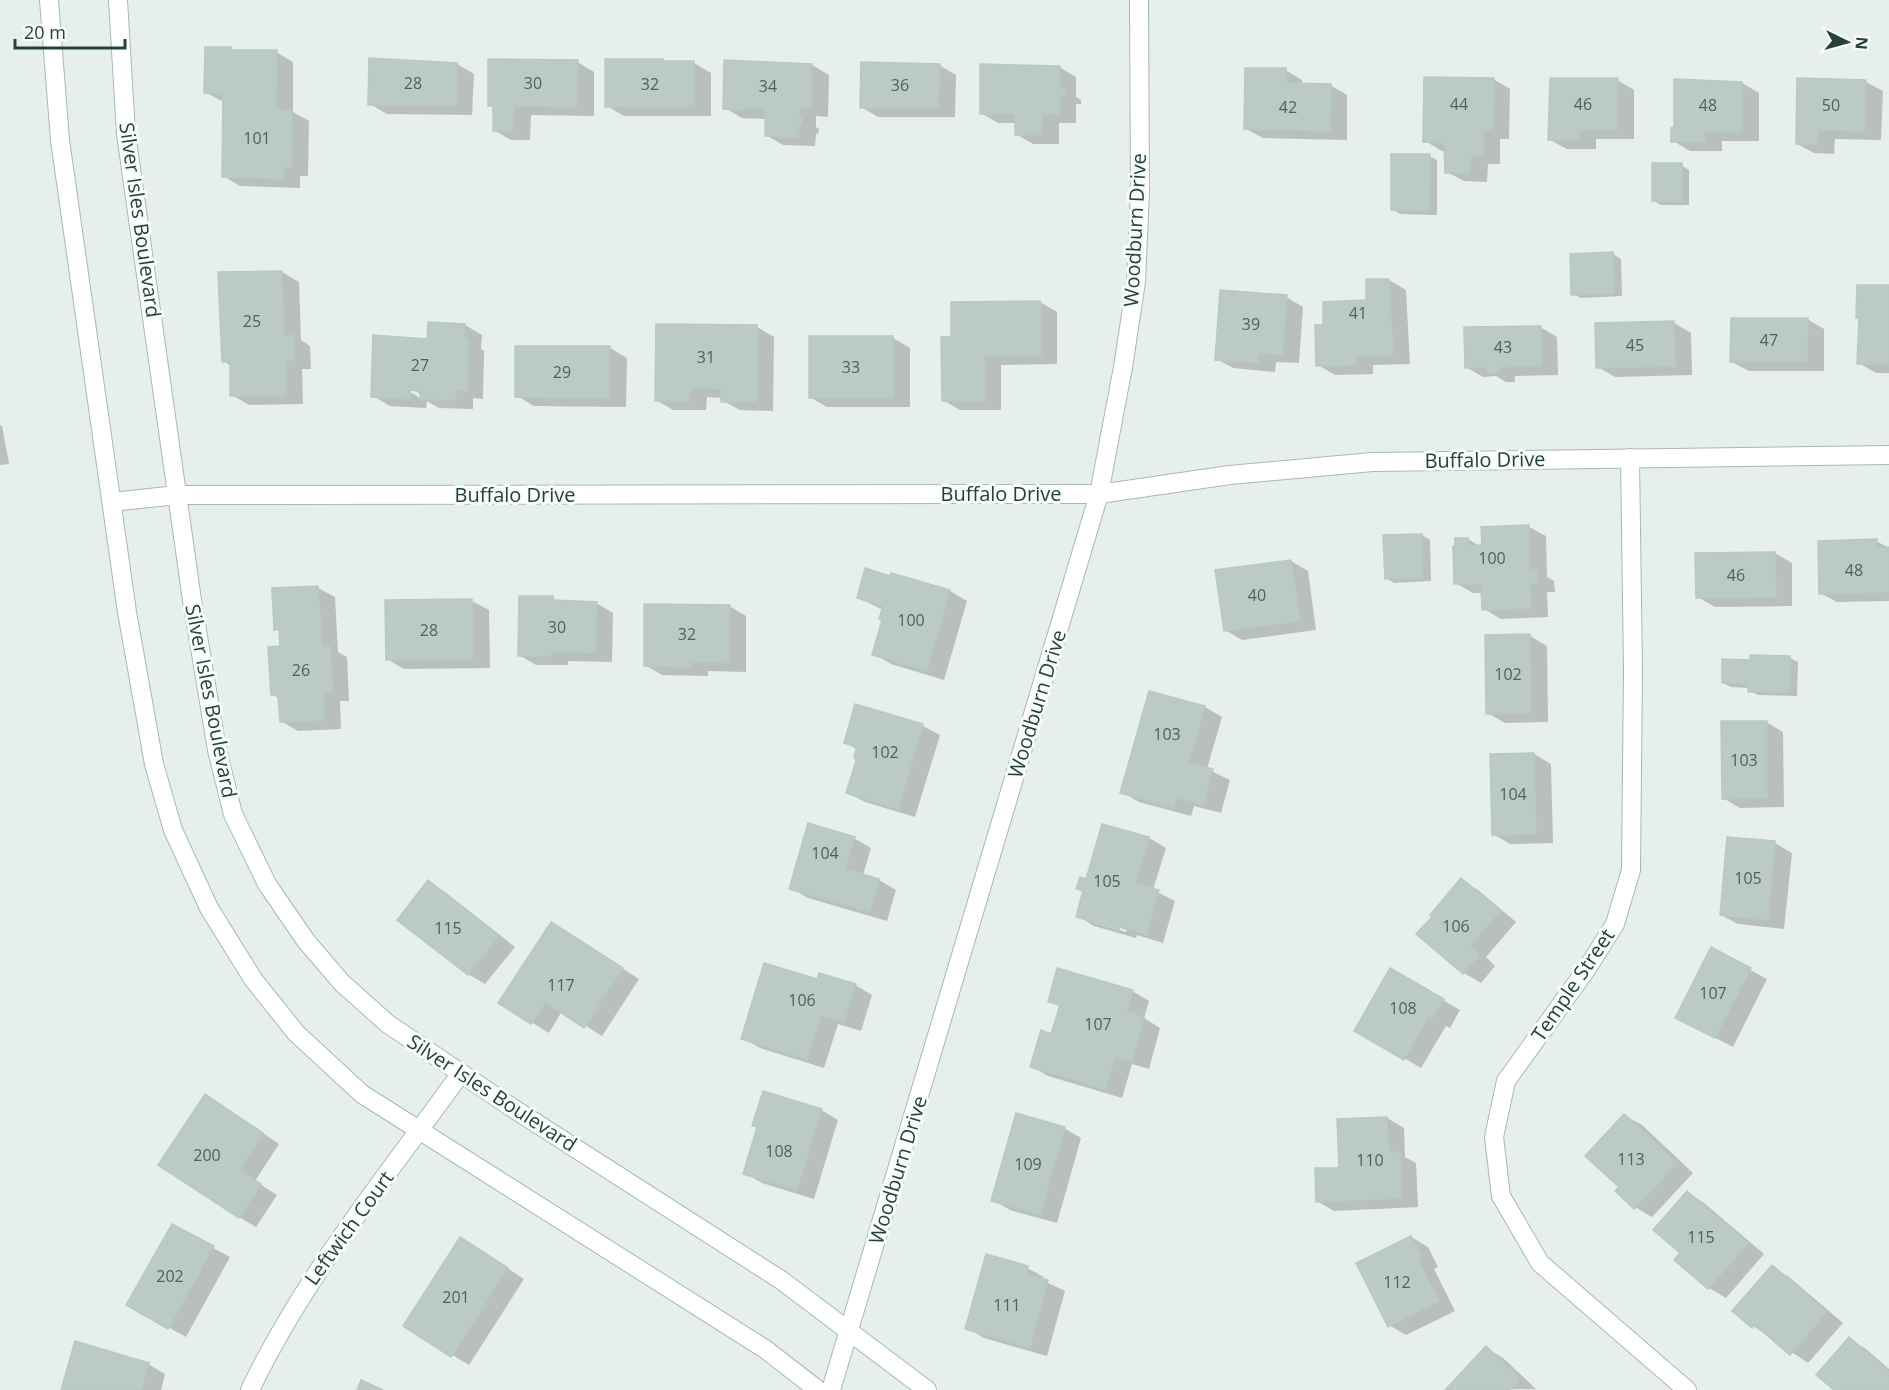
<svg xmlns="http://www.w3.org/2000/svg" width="1889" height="1390" viewBox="0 0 1889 1390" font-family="'Open Sans',sans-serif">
<rect width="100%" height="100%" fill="#e6efeb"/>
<!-- shadow -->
<path fill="#0003" fill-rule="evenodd" d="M231,49L236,52H276L293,62V112L309,121L308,176H300V188L240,186L223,176L224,102L205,92Z
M663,60L668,63H694L711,73V116H624L607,106Z
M577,62L594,72V116L531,115L530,140H511L494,130V108L490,105Z
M726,62L812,65L829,75L828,117L816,116V127L819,129L818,134H816L815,146L783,145L766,135V119L742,118L725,108Z
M457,64L474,74L472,115L387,114L370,104Z
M939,65L956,75L955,117H878L861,107Z
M1059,67L1076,77V97L1081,100V104H1076V123H1059V144H1033L1016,134V123H998L981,113Z
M1285,70L1302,80V85H1330L1347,95V140L1263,138L1246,129Z
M1493,79L1510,89L1509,139H1500V164H1488L1487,182L1464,181L1447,172L1445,151H1442L1425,141Z
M1617,80L1634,90V139H1596V149H1567L1550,140Z
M1866,82L1883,91L1881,140L1835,139L1834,154L1814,153L1797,144Z
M1742,83L1759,93V141H1722V151H1690L1673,141Z
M1429,156L1437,160V215L1400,214L1392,209Z
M1681,165L1689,170V205H1661L1653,200Z
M1613,254L1621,259L1622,296L1581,298L1573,294Z
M282,272L299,282L301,340L310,346L311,369H302L303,404L249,405L232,395L231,366L223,361Z
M1389,280L1406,290L1410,364L1373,365V374L1335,375L1318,365L1325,326L1368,302Z
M1889,287V373H1876L1859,363Z
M1286,297L1303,307L1299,363L1276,362L1275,372L1233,368L1217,359Z
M1040,302L1057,312V364L1001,365V410H960L943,400L953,338L952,304Z
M1807,319L1824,329V371H1749L1732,362Z
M1674,323L1691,333L1692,375L1615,377L1598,367Z
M465,325L482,335L481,349L484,351L483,399L473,398V409L439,408L427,401L426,408L390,406L373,396L375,337L429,340ZM404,385L422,395V399L403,388Z
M757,327L774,337L773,411L740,410L723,401V398L707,397L706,410H673L656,400Z
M1540,327L1557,337L1558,375L1515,376V382H1506L1496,376L1483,377L1466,367Z
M893,338L910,348V407H827L810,397Z
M610,348L627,358L626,407L534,406L517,396Z
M0,425L2,426L9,464L0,465Z
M1529,527L1546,536L1547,577L1554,581L1555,592H1547L1548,617L1501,619L1484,609L1483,593H1473L1456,583L1468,539L1481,547Z
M1422,535L1430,540L1431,581L1394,583L1386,578Z
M1876,541L1889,548V601L1837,602L1820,593Z
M1775,553L1792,563V606L1715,607L1698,597Z
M1291,561L1308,571L1316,630L1242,640L1225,630Z
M892,574L950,591L967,601L944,680L891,664L874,654L883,620V610L859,598L891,578Z
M318,588L335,597L338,652L347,657L349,701H340L341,729L298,731L281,721L280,699L272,694L282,648L281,632L276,629Z
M552,598L559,602L596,603L613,613L612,662L568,661V665H536L519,655Z
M472,601L489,610L490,668L404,669L387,659Z
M729,606L746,616V672L708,671V676L662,675L645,665Z
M1530,636L1547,646L1548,722L1505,723L1488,713Z
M1790,658L1798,662L1797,696L1758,695L1750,691V688L1731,687L1723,683L1751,661Z
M1150,692L1205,707L1222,717L1207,769L1230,780L1221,813L1194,806L1191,816L1139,802L1122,792Z
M856,706L923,726L940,735L915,817L865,802L848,793L858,761V750L846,743Z
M1766,722L1783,732L1784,807L1740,808L1723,798Z
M1534,754L1551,764L1553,843L1510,844L1493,834Z
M1103,825L1149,838L1166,848L1153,890L1175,901L1163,943L1137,935L1136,938L1094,926L1078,916L1084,892L1078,889L1087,881ZM1094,920L1127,930L1126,932L1094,923Z
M854,838L871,848L863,875L879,880L896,890L887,921L808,898L791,888Z
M1775,843L1792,853L1784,929L1738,924L1721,915Z
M1461,880L1478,890L1516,922L1486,957L1495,966L1481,983L1464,973L1419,934Z
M429,882L445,892L515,947L485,984L468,974Z
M568,934L639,979L602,1036L562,1011L549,1033L500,1003Z
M1712,949L1767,979L1733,1047L1694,1027Z
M1390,970L1460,1010L1450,1028L1446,1026L1421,1068L1356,1030Z
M818,981L855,985L872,995L861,1031L838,1024L824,1068L760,1048L743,1038Z
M1132,991L1149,1001L1144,1018L1160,1028L1149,1069L1132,1064L1122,1098L1048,1076L1031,1066L1052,1036L1061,1007L1049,1001Z
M222,1106L279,1144L255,1181L277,1195L256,1227L239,1217Z
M821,1110L838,1120L814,1199L762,1183L745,1173L758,1128L754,1125Z
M1625,1116L1642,1125L1693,1173L1652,1217L1635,1207L1621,1187Z
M1387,1118L1404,1128L1405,1157L1416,1163L1418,1207L1334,1211L1317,1201L1341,1169Z
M1064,1128L1081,1138L1057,1223L1010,1210L993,1200Z
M1688,1193L1704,1203L1764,1254L1726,1298L1709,1288L1677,1260L1682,1253Z
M1411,1237L1428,1247L1438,1267L1434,1269L1455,1311L1406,1335L1389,1325Z
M213,1248L230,1257L186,1337L128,1305Z
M477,1248L524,1279L469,1365L405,1326Z
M1772,1267L1789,1277L1843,1323L1808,1363L1753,1326Z
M1027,1268L1044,1277V1281L1065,1291L1047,1356L984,1338L967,1328Z
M1849,1339L1866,1349L1889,1369V1390H1836Z
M1486,1348L1503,1358L1536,1389L1447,1390Z
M148,1364L165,1374L161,1390H63Z"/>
<!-- building -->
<path fill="#bbcac4" stroke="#b8c9c2" stroke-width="1.5" d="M205,47H231V50H277L276,110H292L291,167H283L284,179L222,177L223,93H204Z
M369,58L457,63L456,106L368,105Z
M488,59L578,60L577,107L514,106L513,131H493V106H488Z
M605,59H663V61H694V107H605Z
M724,60L812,64L811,108L800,107L799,117L802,118V125H799V137L765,136V108H747V110L723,109Z
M861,62L940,64L938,108H860Z
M980,64L1060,66V88H1065V95H1060L1059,114H1042V135H1015V114H980Z
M1245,68H1286V83L1331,84L1330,131L1244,129Z
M1424,77L1494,78L1493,130H1484L1483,155H1471L1470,173H1445L1444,143L1423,142Z
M1550,78H1618L1617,130H1580L1579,140H1548Z
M1797,78L1866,80L1865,131L1818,130L1817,145L1796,144Z
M1674,79L1742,82V132H1705V142H1671V128L1674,127Z
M1391,154H1430L1429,211L1391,210Z
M1652,163H1682V202L1652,201Z
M1613,252L1614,293L1571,295L1570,254Z
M282,271L284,335H294V360H286V395L230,396V362H222L218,272Z
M1366,279H1389L1393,355L1356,356L1357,365L1316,366L1315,325H1323V302L1366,300Z
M1857,285H1889V364H1857L1859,318H1856Z
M1220,290L1287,295L1282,355L1259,353L1258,363L1215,360Z
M1040,301L1041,356H984L985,401H942L941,337H951V302Z
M1731,318H1808L1807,362H1730Z
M1674,321L1675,366L1596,368L1595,323Z
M428,322L465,324V339L468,340L467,390H456V400L420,399V391L410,390V399L371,397L373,335L427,339Z
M656,324L757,325V402H721V389L690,388L689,401H655Z
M1541,326V366L1498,367L1499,373H1487V367L1465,368L1464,327Z
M809,336H893V398H809Z
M515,346H610L609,398L515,397Z
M1529,525L1530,570H1537L1538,583H1530L1531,608L1482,610L1481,584H1454L1453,546H1455V538H1468L1469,546L1482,545L1481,527Z
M1422,534L1423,578L1385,579L1383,535Z
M1877,539V548L1889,547V592L1819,594L1818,541Z
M1775,552L1776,597L1696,598L1695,553Z
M1291,560L1300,621L1224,631L1215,570Z
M865,568L890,576L891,573L950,590L927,671L872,655L882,620L879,619L883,606L857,598Z
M318,586L322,647L330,646L333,692H323L324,720L280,722L278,695H271L268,647L280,646L279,629L274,630L272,588Z
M519,596H553V600L597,602L595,653L551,652V656H518Z
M472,599L473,659L386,660L385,600Z
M644,604L730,605L729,663L691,662V667L644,666Z
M1530,634L1531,713L1486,714L1485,635Z
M1750,655L1790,656V692H1748V684L1722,683V659L1750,660Z
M1149,691L1205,706L1189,763L1213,769L1203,805L1177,797L1174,808L1120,793Z
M855,704L923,724L898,809L846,793L856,761L854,757L857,747L844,743Z
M1721,721H1767V798L1722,799Z
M1534,753L1536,834L1492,835L1490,754Z
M808,823L855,837L845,869L879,879L870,912L789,889Z
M1102,824L1149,837L1135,884L1159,890L1146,935L1120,926L1119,929L1076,917L1083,891L1076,889L1080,877L1086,879Z
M1727,837L1775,841L1768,920L1720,915Z
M1461,878L1500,911L1470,946L1479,955L1463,974L1416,934L1432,917L1430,915Z
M428,880L499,936L468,975L397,920Z
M551,922L623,968L584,1028L545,1002L531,1024L498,1003Z
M1711,947L1751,968L1715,1038L1675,1018Z
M764,963L817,979L819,973L856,984L844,1022L821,1015L807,1059L741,1039Z
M1057,968L1133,990L1126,1012L1144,1017L1132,1061L1115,1056L1105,1089L1030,1067L1041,1030L1051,1034L1060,1005L1048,1002Z
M1390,968L1444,999L1432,1019L1428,1017L1404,1060L1354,1031Z
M763,1091L822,1109L797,1190L743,1174L757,1127L752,1126Z
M205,1094L263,1133L239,1170L261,1184L239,1218L158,1165Z
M1016,1113L1065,1127L1040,1215L991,1201Z
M1624,1114L1677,1163L1634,1209L1615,1191L1619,1187L1585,1156Z
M1387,1117L1389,1152H1400L1402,1198L1316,1202L1315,1168H1339L1337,1119Z
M1687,1191L1748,1243L1708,1289L1674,1260L1680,1253L1653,1230Z
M172,1224L214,1246L168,1329L126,1305Z
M1411,1236L1422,1258L1418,1260L1439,1301L1388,1327L1356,1263Z
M460,1237L508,1268L451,1357L403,1326Z
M986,1254L1028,1266L1026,1274L1048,1280L1030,1348L965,1329Z
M1772,1265L1827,1312L1790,1355L1754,1324L1752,1328L1732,1311Z
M1849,1337L1889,1372V1390H1834L1816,1375Z
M75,1341L149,1363L141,1390H61Z
M1486,1346L1520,1379L1510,1390H1445Z
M361,1380L383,1390H357Z"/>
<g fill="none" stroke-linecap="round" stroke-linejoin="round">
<defs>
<path id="street" d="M1630,458L1633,670L1631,870L1615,924L1586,970L1506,1081L1494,1137L1501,1196L1540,1263L1687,1390
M112,502L177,495L1099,494L1230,475L1372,462L1889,455
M250,1390C305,1275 387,1176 461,1073
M831,1390L1099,494L1123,367L1136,282L1140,191L1139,0"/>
<path id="secondary" d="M49,0L60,140L127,612L154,764L173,830L209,908L253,979L296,1033L362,1094L765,1349L818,1390
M118,0L126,134L192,600L217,750L233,814L267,884L306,941L342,983L388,1024L511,1107L781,1280L927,1390"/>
</defs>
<!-- street casing -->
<use href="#street" stroke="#a8b8b2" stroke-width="20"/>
<!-- secondary casing -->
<use href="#secondary" stroke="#a4bbb3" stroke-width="20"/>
<!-- street -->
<use href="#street" stroke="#fff" stroke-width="18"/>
<!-- secondary -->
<use href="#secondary" stroke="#fff" stroke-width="18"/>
</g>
<g text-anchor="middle" stroke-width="6" stroke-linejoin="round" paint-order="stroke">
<!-- number labels -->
<g font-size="16" fill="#4a645c">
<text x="413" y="89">28</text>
<text x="533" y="89">30</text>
<text x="650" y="90">32</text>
<text x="900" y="91">36</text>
<text x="768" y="92">34</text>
<text x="1459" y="110">44</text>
<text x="1583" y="110">46</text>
<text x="1708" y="111">48</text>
<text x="1831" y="111">50</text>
<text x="1288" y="113">42</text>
<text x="257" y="144">101</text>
<text x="1358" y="319">41</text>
<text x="252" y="327">25</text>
<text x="1251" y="330">39</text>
<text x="1769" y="346">47</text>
<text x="1635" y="351">45</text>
<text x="1503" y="353">43</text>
<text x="706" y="363">31</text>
<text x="420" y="371">27</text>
<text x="851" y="373">33</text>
<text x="562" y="378">29</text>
<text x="1492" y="564">100</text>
<text x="1854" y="576">48</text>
<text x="1736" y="581">46</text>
<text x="1257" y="601">40</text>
<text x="911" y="626">100</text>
<text x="557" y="633">30</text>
<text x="429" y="636">28</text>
<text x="687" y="640">32</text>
<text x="301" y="676">26</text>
<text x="1508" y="680">102</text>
<text x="1167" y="740">103</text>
<text x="885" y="758">102</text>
<text x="1744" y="766">103</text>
<text x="1513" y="800">104</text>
<text x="825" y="859">104</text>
<text x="1748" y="884">105</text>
<text x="1107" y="887">105</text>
<text x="1456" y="932">106</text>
<text x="448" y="934">115</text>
<text x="561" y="991">117</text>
<text x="1713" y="999">107</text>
<text x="802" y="1006">106</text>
<text x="1403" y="1014">108</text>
<text x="1098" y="1030">107</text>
<text x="779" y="1157">108</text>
<text x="207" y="1161">200</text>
<text x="1631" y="1165">113</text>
<text x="1370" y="1166">110</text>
<text x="1028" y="1170">109</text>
<text x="1701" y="1243">115</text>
<text x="170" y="1282">202</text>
<text x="1397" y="1288">112</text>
<text x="456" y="1303">201</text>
<text x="1007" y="1311">111</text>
</g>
<!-- street labels -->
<g font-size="20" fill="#24423a" stroke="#f7fbf9">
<text transform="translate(140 220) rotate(82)" y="7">Silver Isles Boulevard</text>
<text transform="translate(1135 230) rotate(-87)" y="7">Woodburn Drive</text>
<text transform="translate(1485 460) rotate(-1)" y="7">Buffalo Drive</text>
<text x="1001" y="501">Buffalo Drive</text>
<text x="515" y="502">Buffalo Drive</text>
<text transform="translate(211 701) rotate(79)" y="7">Silver Isles Boulevard</text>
<text transform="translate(1037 704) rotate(-73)" y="7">Woodburn Drive</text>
<text transform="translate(1573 985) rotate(-56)" y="7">Temple Street</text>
<text transform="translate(492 1093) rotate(33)" y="7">Silver Isles Boulevard</text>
<text transform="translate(898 1170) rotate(-73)" y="7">Woodburn Drive</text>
<text transform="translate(349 1228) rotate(-54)" y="7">Leftwich Court</text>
</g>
</g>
<!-- north arrow -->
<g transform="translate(1847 42) rotate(95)" stroke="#f7fbf9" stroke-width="4.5" paint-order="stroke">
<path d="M0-4.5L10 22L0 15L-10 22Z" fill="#24423a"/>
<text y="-9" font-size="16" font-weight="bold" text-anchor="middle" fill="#24423a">N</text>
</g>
<!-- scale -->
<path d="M15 39v9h110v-9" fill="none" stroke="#24423a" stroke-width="3"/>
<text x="24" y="39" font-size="18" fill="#24423a" stroke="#f7fbf9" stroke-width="4.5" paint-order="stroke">20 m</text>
</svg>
